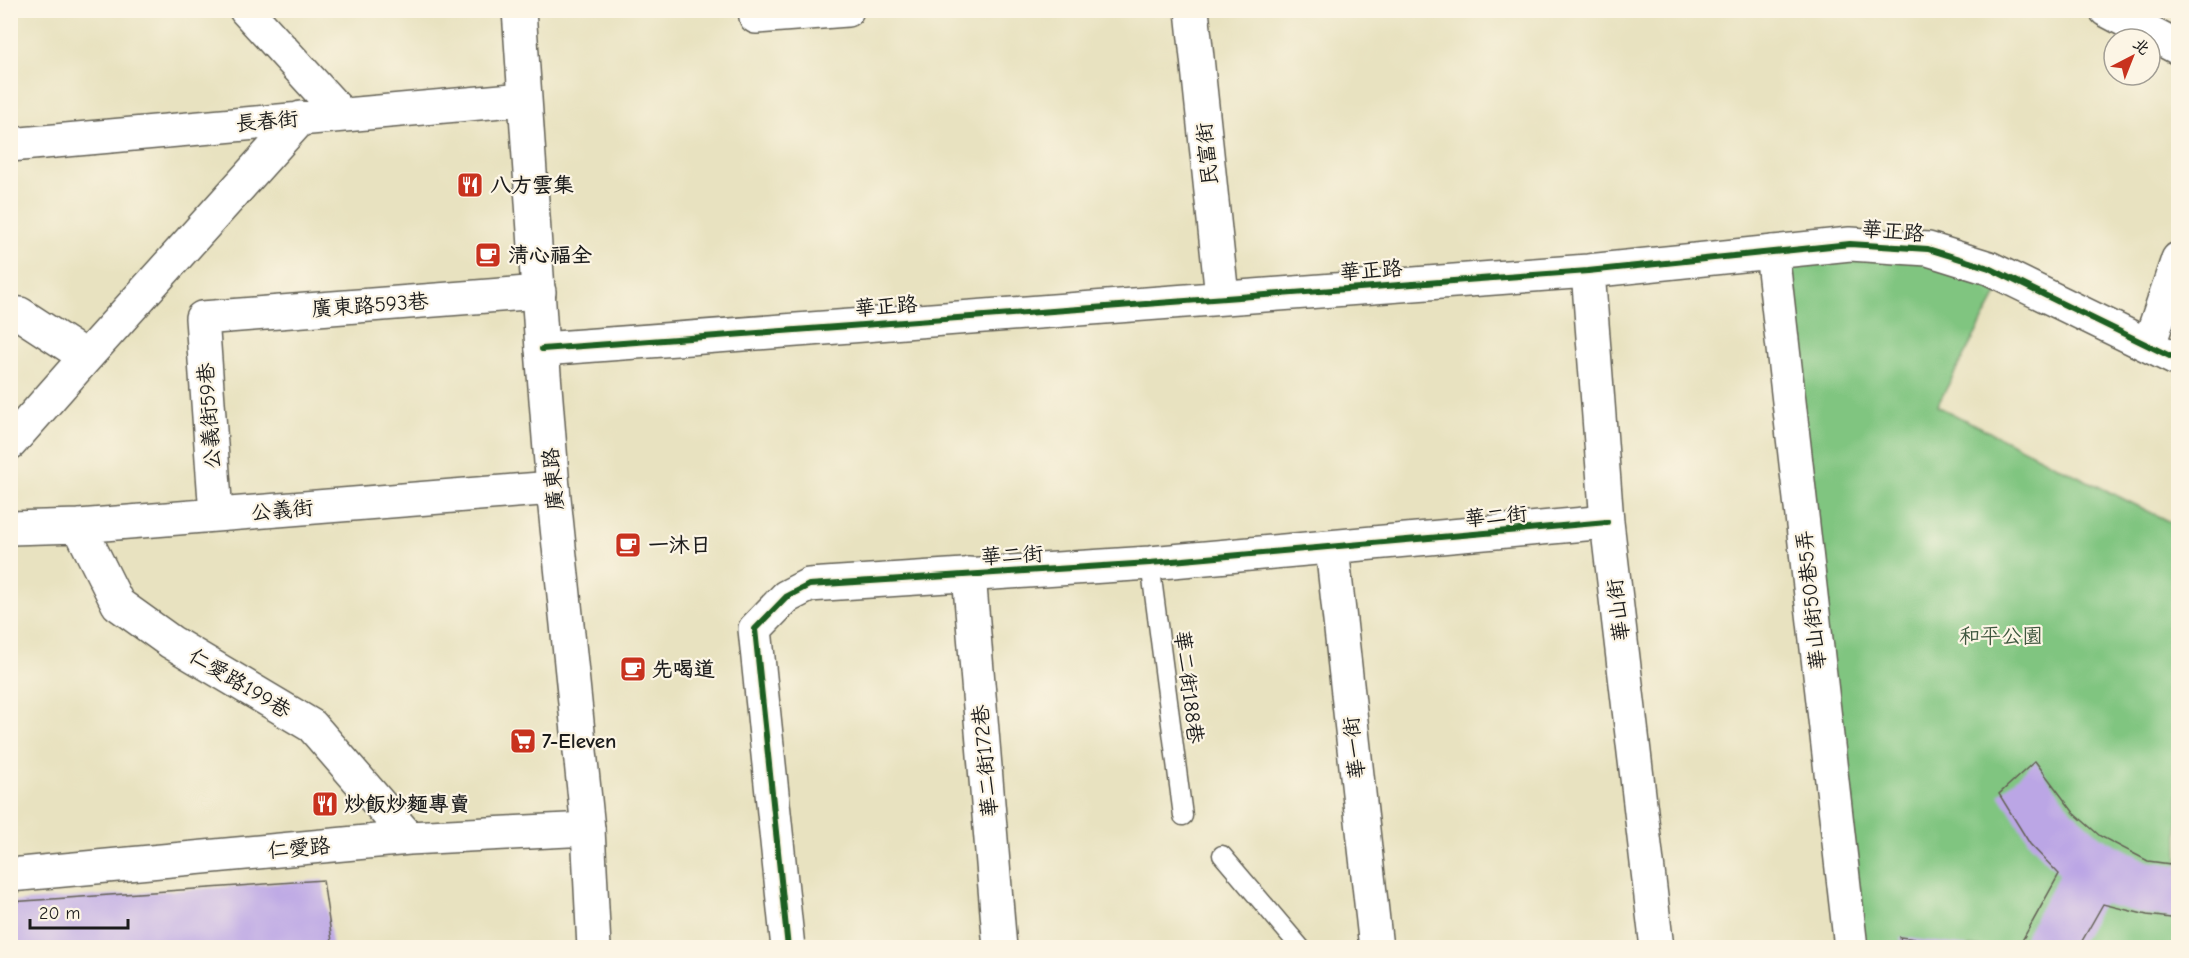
<svg xmlns="http://www.w3.org/2000/svg" width="2189" height="958" viewBox="0 0 2189 958" font-family="'Comic Neue','LXGW WenKai TC',sans-serif">
<rect width="100%" height="100%" fill="#fcf5e5"/>
<filter id="ink" filterUnits="userSpaceOnUse"><feTurbulence type="fractalNoise" baseFrequency=".0167" numOctaves="2"/><feDisplacementMap in="SourceGraphic" scale="12" xChannelSelector="R" yChannelSelector="G"/><feConvolveMatrix kernelMatrix="1 2 1 2 8 2 1 2 1" color-interpolation-filters="sRGB"/></filter>
<filter id="wash" filterUnits="userSpaceOnUse"><feTurbulence type="fractalNoise" baseFrequency=".008" numOctaves="4" result="noise"/><feDisplacementMap in="SourceGraphic" scale="24" xChannelSelector="R" yChannelSelector="G"/><feGaussianBlur stdDeviation="1.35" result="paint"/><feColorMatrix in="noise" values="0 0 0 0 0 0 0 0 0 0 0 0 0 0 0 0 0 1.4 0 .05"/><feComposite in="paint" operator="in"/></filter>
<g filter="url(#wash)">
<rect width="100%" height="100%" fill="#e8e2c0"/>
<!-- green -->
<path fill="#80c580" stroke="#4e704e" stroke-width="1.5" d="M1885,248L2002,285L1937,406L2178,526V947H1858L1803,457L1791,252Z"/>
<g id="blocks">
<!-- building -->
<path fill="#bba6e5" d="M2035,761L2074,813L2100,836L2148,861L2178,865V919L2147,915L2103,904L2078,948H2018L2059,874L2030,844L1999,794Z
M323,880L333,948H10V902Z
M1900,937L1968,946V948H1902Z"/>
</g>
</g>
<g filter="url(#ink)">
<use href="#blocks" fill-opacity="0" stroke="#636155" stroke-width="1.5"/>
<g fill="none" stroke-linecap="round" stroke-linejoin="round">
<defs>
<path id="lane" d="M1150,563L1183,816
M1222,855L1301,948"/>
<path id="street" d="M246,10L342,115
M755,10L756,17L847,10
M1192,10L1222,297
M2106,10L2178,48
M10,145L524,99
M1772,252L1851,948
M1588,271L1607,522L1657,948
M10,313L20,314L86,357
M2149,345L2178,259
M542,349L1588,271L1850,244L1928,249L1989,268L2178,360
M10,443L86,357L301,118
M216,515L202,318L539,292
M79,526L118,604L171,642L312,726L409,838
M10,528L79,526L553,488
M1332,548L1376,948
M969,574L1000,948
M10,875L409,838L588,829
M788,948L755,629L786,597L809,585L1150,563L1607,522"/>
<path id="secondary" d="M519,10L542,349L553,488L588,829L594,948"/>
</defs>
<!-- lane casing -->
<use href="#lane" stroke="#636155" stroke-width="21"/>
<!-- street casing -->
<use href="#street" stroke="#636155" stroke-width="36"/>
<!-- secondary casing -->
<use href="#secondary" stroke="#636155" stroke-width="36"/>
<!-- lane -->
<use href="#lane" stroke="#fff" stroke-width="18"/>
<!-- street -->
<use href="#street" stroke="#fff" stroke-width="33"/>
<!-- secondary -->
<use href="#secondary" stroke="#fff" stroke-width="33"/>
<defs>
<path id="cycleway" d="M542,349L1588,271L1850,244L1928,249L1989,268L2178,360
M788,948L755,629L786,597L809,585L1150,563L1607,522"/>
</defs>
<!-- cycleway casing -->
<use href="#cycleway" stroke="#fcf5e5" stroke-width="10"/>
<!-- cycleway -->
<use href="#cycleway" stroke="#1b5e20" stroke-width="6"/>
</g>
</g>
<!-- icons -->
<defs>
<symbol id="restaurant-square" viewBox="-11 -11 22 22"><rect x="-9" y="-9" width="18" height="18" rx="4" fill="#c8321e" stroke="#fcf5e5"/><path d="M-5-6h1v4h1v-4h1v4h1v-4h1v5L-1.5 .5V6h-2V.5L-5-1ZM5-6V6H3V1.5H1.5Q1.5-4 5-6Z" fill="#fff"/></symbol>
<symbol id="cafe-square" viewBox="-11 -11 22 22"><rect x="-9" y="-9" width="18" height="18" rx="4" fill="#c8321e" stroke="#fcf5e5"/><path d="M-5.5-4.5H6V0H3Q3 3.5 0 3.5H-2.5Q-5.5 3.5-5.5 0ZM3-3.2v2h1.7v-2ZM-6 4.5H4V6H-6Z" fill="#fff"/></symbol>
<symbol id="supermarket-square" viewBox="-11 -11 22 22"><rect x="-9" y="-9" width="18" height="18" rx="4" fill="#c8321e" stroke="#fcf5e5"/><path d="M-6-5.5h2.5l.6 2H6L4.5 2H-2.5L-4.4-4H-6ZM-1.5 3.2a1.3 1.3 0 1 0 .1 0ZM3 3.2a1.3 1.3 0 1 0 .1 0Z" fill="#fff"/></symbol>
</defs>
<g fill-rule="evenodd">
<use href="#restaurant-square" x="455" y="170" width="30" height="30"/>
<use href="#cafe-square" x="473" y="240" width="30" height="30"/>
<use href="#cafe-square" x="613" y="530" width="30" height="30"/>
<use href="#cafe-square" x="618" y="654" width="30" height="30"/>
<use href="#supermarket-square" x="508" y="726" width="30" height="30"/>
<use href="#restaurant-square" x="310" y="789" width="30" height="30"/>
</g>
<g text-anchor="middle" stroke-width="4.5" stroke-linejoin="round" paint-order="stroke">
<!-- street labels -->
<g font-size="21" fill="#1c1c1c" stroke="#fcf5e5">
<text transform="translate(267 121) rotate(-5)" y="7">長春街</text>
<text transform="translate(1207 154) rotate(-96)" y="7">民富街</text>
<text transform="translate(1893 231) rotate(5)" y="7">華正路</text>
<text transform="translate(1371 270) rotate(-4)" y="7">華正路</text>
<text transform="translate(370 305) rotate(-4)" y="7">廣東路593巷</text>
<text transform="translate(886 306) rotate(-4)" y="7">華正路</text>
<text transform="translate(209 416) rotate(-94)" y="7">公義街59巷</text>
<text transform="translate(553 479) rotate(-95)" y="7">廣東路</text>
<text transform="translate(282 510) rotate(-5)" y="7">公義街</text>
<text transform="translate(1496 516) rotate(-5)" y="7">華二街</text>
<text transform="translate(1012 555) rotate(-3)" y="7">華二街</text>
<text transform="translate(1811 600) rotate(-96)" y="7">華山街50巷5弄</text>
<text transform="translate(1618 610) rotate(-97)" y="7">華山街</text>
<text transform="translate(240 683) rotate(31)" y="7">仁愛路199巷</text>
<text transform="translate(1189 687) rotate(83)" y="7">華二街188巷</text>
<text transform="translate(1354 748) rotate(-96)" y="7">華一街</text>
<text transform="translate(985 761) rotate(-95)" y="7">華二街172巷</text>
<text transform="translate(299 848) rotate(-5)" y="7">仁愛路</text>
</g>
<!-- poi labels -->
<g font-size="21" font-weight="bold" fill="#1c1c1c" stroke="#fcf5e5" text-anchor="start">
<text x="490" y="192">八方雲集</text>
<text x="508" y="262">清心福全</text>
<text x="648" y="552">一沐日</text>
<text x="652" y="676">先喝道</text>
<text x="542" y="748">7-Eleven</text>
<text x="344" y="811">炒飯炒麵專賣</text>
</g>
<!-- park labels -->
<g font-size="21" fill="#3f573f" stroke="#fcf5e5">
<text x="2001" y="643">和平公園</text>
</g>
</g>
<!-- margin -->
<rect width="2189" height="958" fill="none" stroke="#fcf5e5" stroke-width="36"/>
<!-- north arrow -->
<g transform="translate(2132 57) rotate(42)"><circle r="28" fill="#fcf5e5" stroke="#a29e95" stroke-width="1.5"/>
<path d="M0-4.5L10 22L0 15L-10 22Z" fill="#c8321e"/>
<text y="-9" font-size="16" font-weight="bold" text-anchor="middle" fill="#1c1c1c">北</text>
</g>
<!-- scale -->
<path d="M30 919v9h98v-9" fill="none" stroke="#1c1c1c" stroke-width="3"/>
<text x="39" y="919" font-size="18" fill="#1c1c1c" stroke="#fcf5e5" stroke-width="4.5" paint-order="stroke">20 m</text>
</svg>
